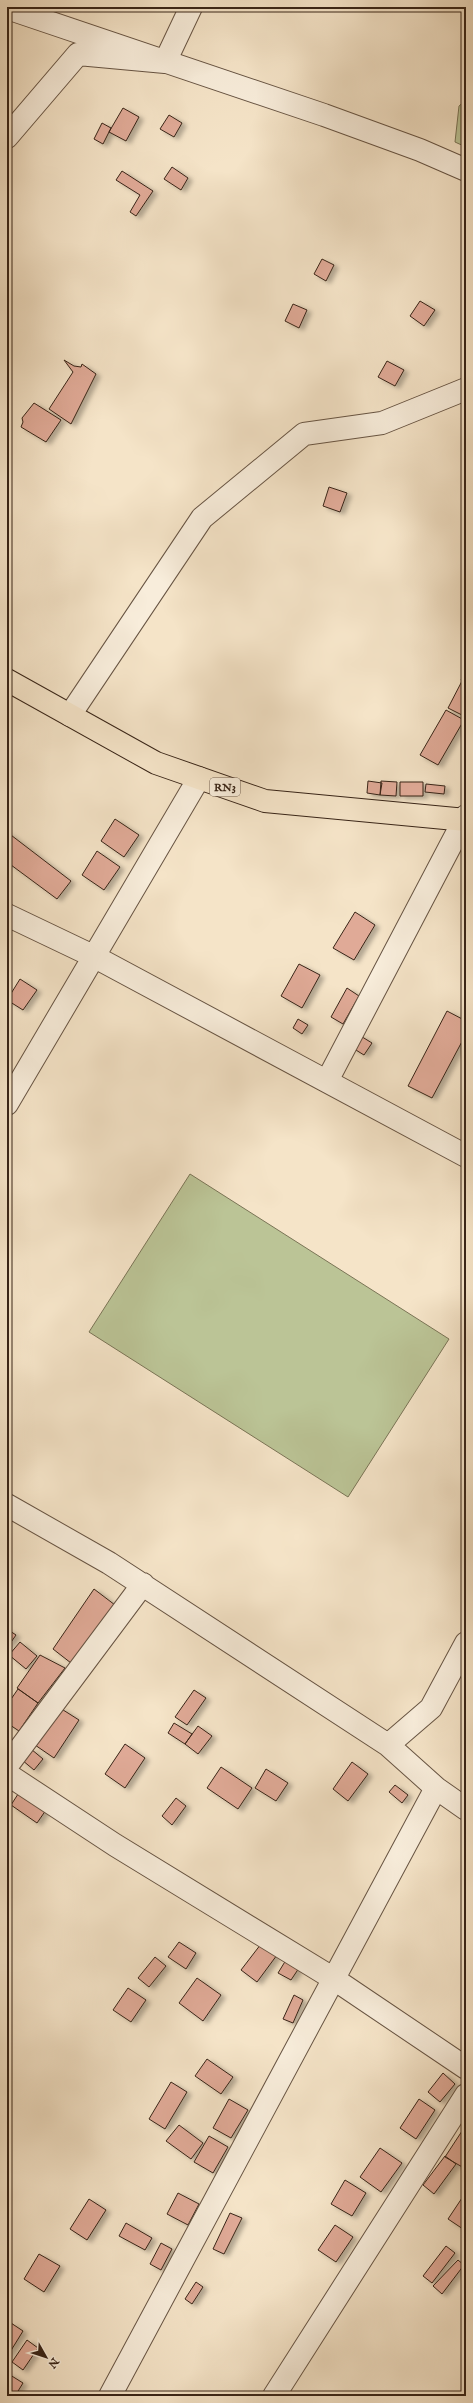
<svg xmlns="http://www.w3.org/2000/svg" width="473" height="2403" viewBox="0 0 473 2403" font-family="'IM FELL English',serif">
<defs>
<filter id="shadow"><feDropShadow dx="4.5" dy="2.5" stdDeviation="2" flood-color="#0004"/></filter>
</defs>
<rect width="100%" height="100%" fill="#f5e4c8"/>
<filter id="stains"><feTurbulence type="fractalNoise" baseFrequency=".005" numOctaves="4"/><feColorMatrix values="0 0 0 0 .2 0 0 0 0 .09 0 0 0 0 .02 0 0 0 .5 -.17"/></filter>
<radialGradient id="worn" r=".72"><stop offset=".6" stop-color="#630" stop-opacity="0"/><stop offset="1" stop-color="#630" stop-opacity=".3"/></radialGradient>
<!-- green -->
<path fill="#bbc496" stroke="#7a7456" d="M466,100V147L455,142L459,106Z
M190,1174L449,1339L348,1497L89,1332Z"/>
<!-- building -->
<path fill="#e0aa97" stroke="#382417" filter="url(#shadow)" d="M123,108L139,117L126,141L109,132Z
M169,115L182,123L174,137L160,129Z
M102,123L111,128L103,144L94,139Z
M172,167L188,178L181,190L164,179Z
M122,171L153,191L136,216L130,212L140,195L116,180Z
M322,259L334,265L326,281L314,274Z
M420,301L435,310L424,326L410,316Z
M293,304L307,310L299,328L285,321Z
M64,360L74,366L81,367L82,364L96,374L71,424L49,409L73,372Z
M387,361L404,370L395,386L378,377Z
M34,403L61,420L46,442L21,427L23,422L22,418Z
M329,487L347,493L340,512L323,506Z
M466,671V683L461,680Z
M462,681L466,683V717L448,708Z
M446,710L464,720L438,765L420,755Z
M368,781L382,783L380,795L367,793Z
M381,781L397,782L396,796L380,795Z
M400,782H423V796H400Z
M426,784L445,786L444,794L425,792Z
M115,819L139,835L124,857L101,841Z
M7,832L71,881L57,899L7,862Z
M97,851L120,867L104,890L82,875Z
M355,912L375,925L354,960L333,948Z
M299,964L320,975L302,1008L281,996Z
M20,979L37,990L23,1010L7,1000Z
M347,988L359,996L343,1024L331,1017Z
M447,1011L466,1021V1034L432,1098L408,1086Z
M298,1019L308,1025L302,1034L293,1028Z
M359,1035L372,1043L364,1055L351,1047Z
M94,1589L115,1605L71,1663L53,1649Z
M7,1629L16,1635L7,1648Z
M20,1642L37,1656L26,1669L9,1655Z
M40,1655L65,1668L38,1703L17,1688Z
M18,1689L38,1703L19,1731L7,1723V1705Z
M194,1690L206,1698L187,1725L175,1717Z
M60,1708L79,1720L54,1758L35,1745Z
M174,1723L192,1734L185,1744L168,1733Z
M198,1726L212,1736L198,1754L185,1744Z
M125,1744L145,1758L125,1788L105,1774Z
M31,1749L43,1759L34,1770L22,1760Z
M352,1762L368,1774L348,1801L333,1789Z
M221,1767L252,1788L238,1809L207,1788Z
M266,1769L288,1783L276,1801L255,1788Z
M395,1785L408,1795L402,1803L389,1792Z
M20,1791L46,1810L37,1823L11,1805Z
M176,1798L186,1806L172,1825L162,1816Z
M179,1942L196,1953L186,1969L168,1957Z
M261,1944L277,1955L257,1982L241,1970Z
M155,1957L166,1966L149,1987L138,1978Z
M286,1960L299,1968L291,1980L278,1973Z
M197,1978L221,1995L203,2021L179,2003Z
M128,1988L146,2000L131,2022L113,2010Z
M294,1995L303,2000L293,2023L283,2019Z
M207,2059L233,2077L221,2094L195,2076Z
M443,2073L455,2084L440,2102L428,2092Z
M171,2082L187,2092L165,2129L149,2119Z
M229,2099L248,2110L231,2138L213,2128Z
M419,2099L435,2110L416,2139L400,2128Z
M179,2125L203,2143L191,2159L166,2141Z
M464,2128L466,2129V2165L464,2168L445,2157Z
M209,2136L228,2147L213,2173L194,2162Z
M380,2148L402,2163L381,2192L360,2177Z
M445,2156L456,2164L434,2194L423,2185Z
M345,2180L366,2193L352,2216L331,2204Z
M466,2192V2231L448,2219Z
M178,2193L199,2204L188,2225L167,2214Z
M89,2199L106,2210L87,2240L70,2229Z
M230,2213L242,2218L224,2254L213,2249Z
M126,2223L152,2238L145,2250L119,2236Z
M335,2225L353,2237L336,2262L318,2250Z
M161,2243L172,2249L161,2270L150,2264Z
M446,2246L455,2253L432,2283L423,2276Z
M39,2254L60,2266L44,2292L24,2279Z
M458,2260L464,2265L442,2294L433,2286Z
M196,2282L203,2287L192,2304L185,2299Z
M11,2323L23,2331L7,2357V2330Z
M27,2340L38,2348L23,2370L12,2362Z
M7,2373L23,2383L15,2396H7Z"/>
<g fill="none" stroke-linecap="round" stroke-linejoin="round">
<defs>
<path id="street" d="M7,8L324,115L420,150L466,170
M7,137L78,54L165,62L191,7
M70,715L202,518L304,434L382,423L466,389
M7,915L95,957L466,1156
M327,1081L466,816
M7,1104L199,778
M7,1505L109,1563L388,1745L436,1788L466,1809
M388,1745L431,1708L466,1643
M7,1766L143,1584
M7,1774L115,1845L334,1979L466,2068
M110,2396L436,1788
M274,2396L466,2095"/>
<path id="highway" d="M7,680L156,763L265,801L466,820"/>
</defs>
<!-- street casing -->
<use href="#street" stroke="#675443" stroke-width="24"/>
<!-- highway casing -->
<use href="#highway" stroke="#382417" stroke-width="24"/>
<!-- street -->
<use href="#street" stroke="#f8eddb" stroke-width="22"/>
<!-- highway -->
<use href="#highway" stroke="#f5e4c8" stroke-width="22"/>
</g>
<g text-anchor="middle" stroke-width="3" stroke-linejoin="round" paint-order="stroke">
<!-- shield labels -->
<rect fill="#f8eddb" stroke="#726052" stroke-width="1" x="210" y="778" width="30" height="18" rx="3"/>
<g font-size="11" font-weight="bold" fill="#382417">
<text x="225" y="791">RN3</text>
</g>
</g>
<!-- margin -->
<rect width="473" height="2403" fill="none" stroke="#f5e4c8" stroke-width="24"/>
<rect x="8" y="8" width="457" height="2387" fill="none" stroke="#382417" stroke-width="2"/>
<rect x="12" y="12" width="449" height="2379" fill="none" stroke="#382417"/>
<!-- north arrow -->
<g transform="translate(46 2357) rotate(129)" stroke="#f8eddb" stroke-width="3" paint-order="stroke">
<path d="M0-3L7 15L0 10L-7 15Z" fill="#382417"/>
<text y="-6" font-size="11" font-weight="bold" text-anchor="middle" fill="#382417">N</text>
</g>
<rect width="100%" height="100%" filter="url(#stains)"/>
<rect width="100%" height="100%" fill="url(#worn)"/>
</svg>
